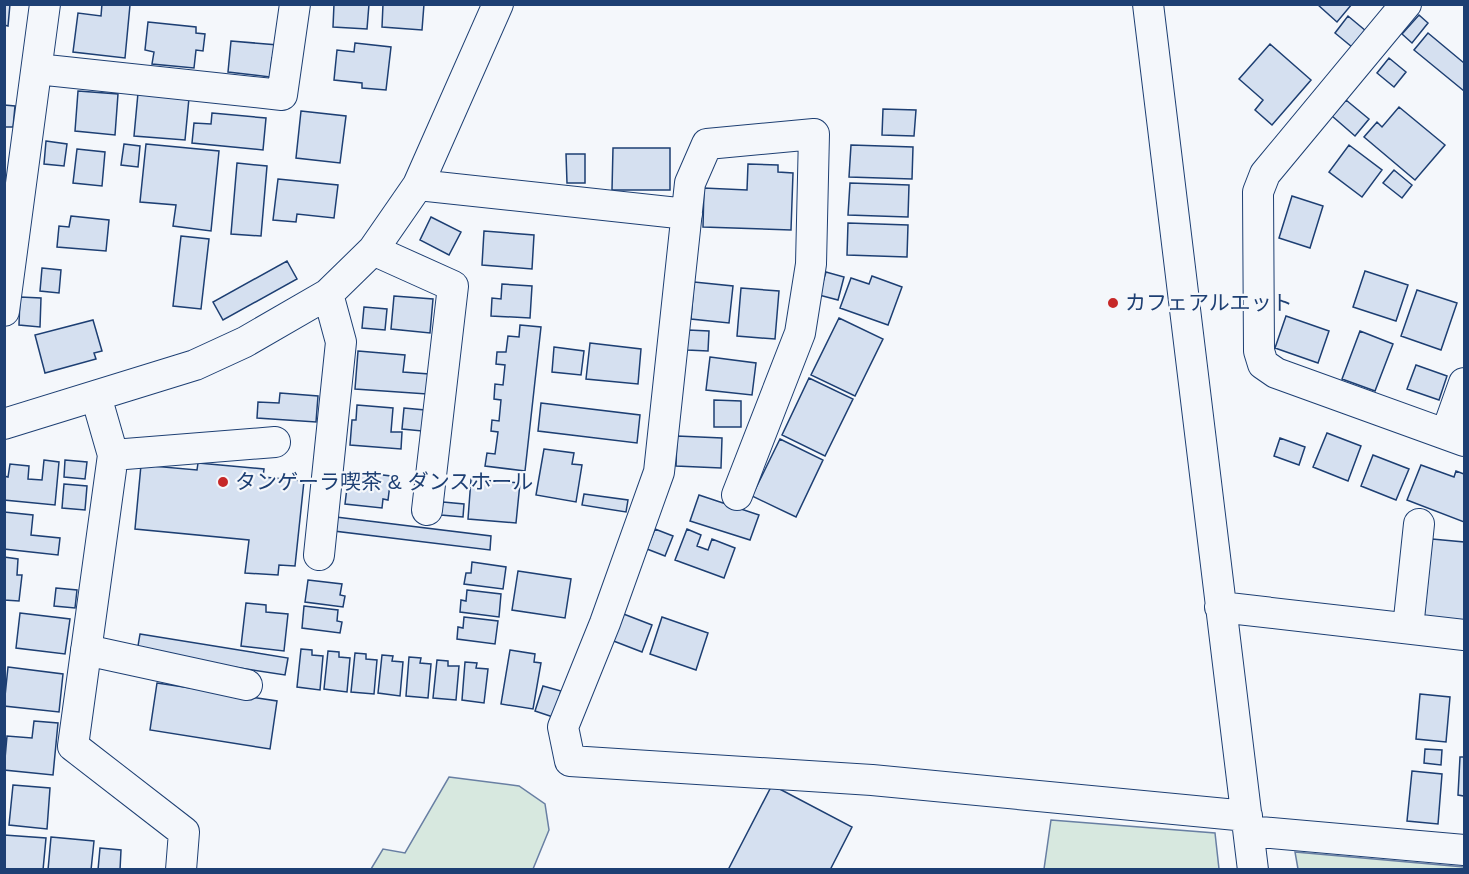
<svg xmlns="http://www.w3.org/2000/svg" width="1469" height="874" viewBox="0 0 1469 874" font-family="Helvetica,'Noto Sans JP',sans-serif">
<rect width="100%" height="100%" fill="#f4f7fb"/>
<!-- green -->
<path fill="#d7e8df" stroke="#687fa3" stroke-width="1.5" d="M449,777L519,786L545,804L549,830L533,869H371L383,849L405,853Z
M1051,820L1215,833L1219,869H1044Z
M1295,852L1464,867V869H1298Z"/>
<!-- building -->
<path fill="#d5e0f0" stroke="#1d3f73" stroke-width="1.5" d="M4,4H10L8,26L4,25Z
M102,4L130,5L125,58L73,52L78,13L101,16Z
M334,4H369L367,29L333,27Z
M383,4H424L422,30L382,27Z
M1317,4H1352L1337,22Z
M1419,15L1428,23L1412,43L1402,34Z
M1348,16L1366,31L1352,47L1335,33Z
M148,22L196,27V33L205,34L203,51L196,50L194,68L152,64L154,52L145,50Z
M1428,33L1464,63V91L1414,50Z
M231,41L278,45L276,59L272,58L270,77L228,72Z
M355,43L391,47L386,90L362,88V83L334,80L337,50L354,52Z
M1270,44L1311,80L1272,125L1255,110L1263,100L1239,79Z
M1389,58L1406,72L1394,87L1377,73Z
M78,91L118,94L115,135L75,131Z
M138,93L189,98L185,140L134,136Z
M1346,100L1369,119L1355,136L1332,116Z
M4,105L15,106L13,127H4Z
M1399,107L1445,145L1415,180L1364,137L1377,122L1382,127Z
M883,109L916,110L914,136L882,135Z
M301,111L346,116L340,163L296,158Z
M212,113L266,118L263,150L192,143L194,123L211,124Z
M46,141L67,144L64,166L44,164Z
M124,144L140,146L138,167L121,165Z
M146,144L219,151L211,231L173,226L176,205L140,202Z
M851,145L913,147L912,179L849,177Z
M1349,145L1382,170L1362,197L1329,172Z
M613,148H670V190H612Z
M77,149L105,152L102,186L73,183Z
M566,154H585V183H567Z
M237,163L267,166L261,236L231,234Z
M748,164L778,165V172L793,173L791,230L703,227L704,188L747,190Z
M1394,170L1412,185L1402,198L1383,183Z
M278,179L338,185L334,218L297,214L296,222L273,220Z
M850,183L909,185L908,217L848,215Z
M1292,196L1323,206L1310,248L1279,238Z
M71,216L109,220L106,251L57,247L59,226L69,227Z
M431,217L461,232L449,255L420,240Z
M848,223L908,225L907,257L847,255Z
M484,231L534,235L532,269L482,265Z
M181,236L209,239L201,309L173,306Z
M287,261L297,279L223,320L213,302Z
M42,268L61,270L59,293L40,291Z
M1365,271L1408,285L1396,321L1353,307Z
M826,272L844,277L838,300L819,295Z
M872,276L902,287L888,325L840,308L851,278L869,284Z
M694,282L733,286L729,323L691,319Z
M502,284L532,286L530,318L491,316L492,298L501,299Z
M741,288L779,291L775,339L737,336Z
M1417,290L1457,303L1441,350L1401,336Z
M394,296L433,299L430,333L391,329Z
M20,297L41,298L40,327L19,325Z
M364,307L387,309L385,330L362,328Z
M1286,316L1329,331L1318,363L1275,348Z
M839,318L883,339L855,396L811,375Z
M93,320L102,351L94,353L96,359L45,373L35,335Z
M520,325L541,327L525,471L485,466L487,453L495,454L498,432L491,431L492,420L499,421L501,400L494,399L495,384L503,385L505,365L496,364L497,352H506L508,336L519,337Z
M688,330L709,331L708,351L687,350Z
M1360,331L1393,344L1375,391L1342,379Z
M590,343L641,349L638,384L586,379Z
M554,347L584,351L581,375L552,372Z
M358,351L405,355L403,372L429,374L427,394L355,389Z
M710,357L756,363L752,395L706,390Z
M1416,365L1447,376L1439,400L1407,389Z
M809,378L853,399L825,456L782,435Z
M280,393L318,396L316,422L257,418L258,402L279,403Z
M714,400L741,401V427H714Z
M541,403L640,415L637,443L538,431Z
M357,405L393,408L391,432H402L401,449L350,445L352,420H356Z
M404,408L425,410L422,431L402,429Z
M1327,433L1361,446L1348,481L1313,467Z
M677,436L722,438L721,468L676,466Z
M1280,438L1305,447L1299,465L1274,456Z
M780,439L823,460L796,517L752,496Z
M544,449L574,453L572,464L582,465L576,502L536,495Z
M1373,455L1409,469L1396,500L1361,486Z
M44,460L59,462L55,505L4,500V476L8,477L10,464L29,466L28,479L42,480Z
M65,460L87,462L85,479L64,477Z
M198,463L264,469L263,477L304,481L295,566L279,565L278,575L245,573L249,540L135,529L141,465L197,470Z
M1421,465L1454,477L1456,471L1464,474V522L1407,500Z
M349,471L391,476L388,500L383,499L382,508L345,504Z
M471,479L520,483L516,523L468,519Z
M64,484L87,486L85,510L62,508Z
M584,494L628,500L626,512L582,505Z
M699,495L759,515L750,540L690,521Z
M443,502L464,504L463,517L441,515Z
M4,512L33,515L31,535L60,538L58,555L4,549Z
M336,517L491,536L490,550L334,531Z
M655,529L673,536L665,556L647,549Z
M687,529L701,535L697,546L708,550L712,539L735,548L724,578L675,560Z
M1432,539L1464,542V621L1424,617Z
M4,557L18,559L17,575H22L19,601L4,600Z
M472,562L506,567L503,589L464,584L466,573H471Z
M518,571L571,579L565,618L512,610Z
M308,580L342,584L340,595L345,596L343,607L305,602Z
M56,588L77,590L75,608L54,606Z
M467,590L501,594L499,617L460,612L461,600L466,601Z
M246,603L266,605V612L288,614L284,651L241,646Z
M304,606L338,610L337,621L342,622L340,633L302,628Z
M20,613L70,619L65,654L16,648Z
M621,613L652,625L642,652L611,640Z
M464,617L498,621L495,644L457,639L458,627L463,628Z
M662,617L708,633L696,670L650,654Z
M140,634L288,658L285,675L137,652Z
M301,649L312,650V655L323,656L320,690L297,687Z
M510,650L535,654L534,662L541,663L533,709L501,704Z
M328,651L339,652V657L350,658L347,692L324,689Z
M355,653L366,654V659L377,660L374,694L351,692Z
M382,655L393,656L392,661L403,662L400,696L378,693Z
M409,657L421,658L420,663L431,664L428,698L406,696Z
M437,660L448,661V666H459L456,700L433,698Z
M465,662L477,663L476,668L488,669L484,703L462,700Z
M8,667L63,674L59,712L4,706Z
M157,683L277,701L270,749L150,730Z
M543,686L561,691L553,717L535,711Z
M1420,694L1450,697L1446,742L1416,739Z
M34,721L58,723L53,775L4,770L7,736L32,738Z
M1425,749L1442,750L1441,765L1424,763Z
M1460,757H1464V796L1458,795Z
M1412,771L1442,774L1438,824L1407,821Z
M13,785L50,788L47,829L9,825Z
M772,785L852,827L830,870H728Z
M4,835L46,838L43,870H4Z
M51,837L94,841L91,870H48Z
M100,848L121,850L120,870H98Z"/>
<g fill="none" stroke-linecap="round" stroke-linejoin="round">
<defs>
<path id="minor" d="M1148,4L1253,870
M1406,4L1265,174L1258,192L1259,351L1263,364L1276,373L1464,441
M37,69L282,95L295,4
M418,185L687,214
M373,250L453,286L427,510
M4,311L45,4
M96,396L113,455L73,746L184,832L181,870
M4,424L195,365L245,342L328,294L373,250L418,185L498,4
M1446,434L1464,383
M113,455L275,442
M737,495L800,333L811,264L814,134L707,144L690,183L659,472L605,623L563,727L570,761L872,780L1247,816
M319,555L341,342L328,294
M1220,607L1464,635
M1408,628L1419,524
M86,650L247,685
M1249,831L1464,850"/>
</defs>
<!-- minor casing -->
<use href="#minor" stroke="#1d3f73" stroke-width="32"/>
<!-- minor -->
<use href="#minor" stroke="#f4f7fb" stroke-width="30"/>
</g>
<!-- markers -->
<g fill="#c62828" stroke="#f4f7fb" stroke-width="2">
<circle cx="1113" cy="303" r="6"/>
<circle cx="223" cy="482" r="6"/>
</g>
<g text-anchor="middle" stroke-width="4.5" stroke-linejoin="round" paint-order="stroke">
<!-- poi labels -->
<g font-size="21" fill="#1d3f73" stroke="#f4f7fb" text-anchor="start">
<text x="1125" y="310">カフェアルエット</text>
<text x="235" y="489">タンゲーラ喫茶 &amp; ダンスホール</text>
</g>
</g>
<!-- border -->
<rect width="1469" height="874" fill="none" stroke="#1d3f73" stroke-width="12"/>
</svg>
